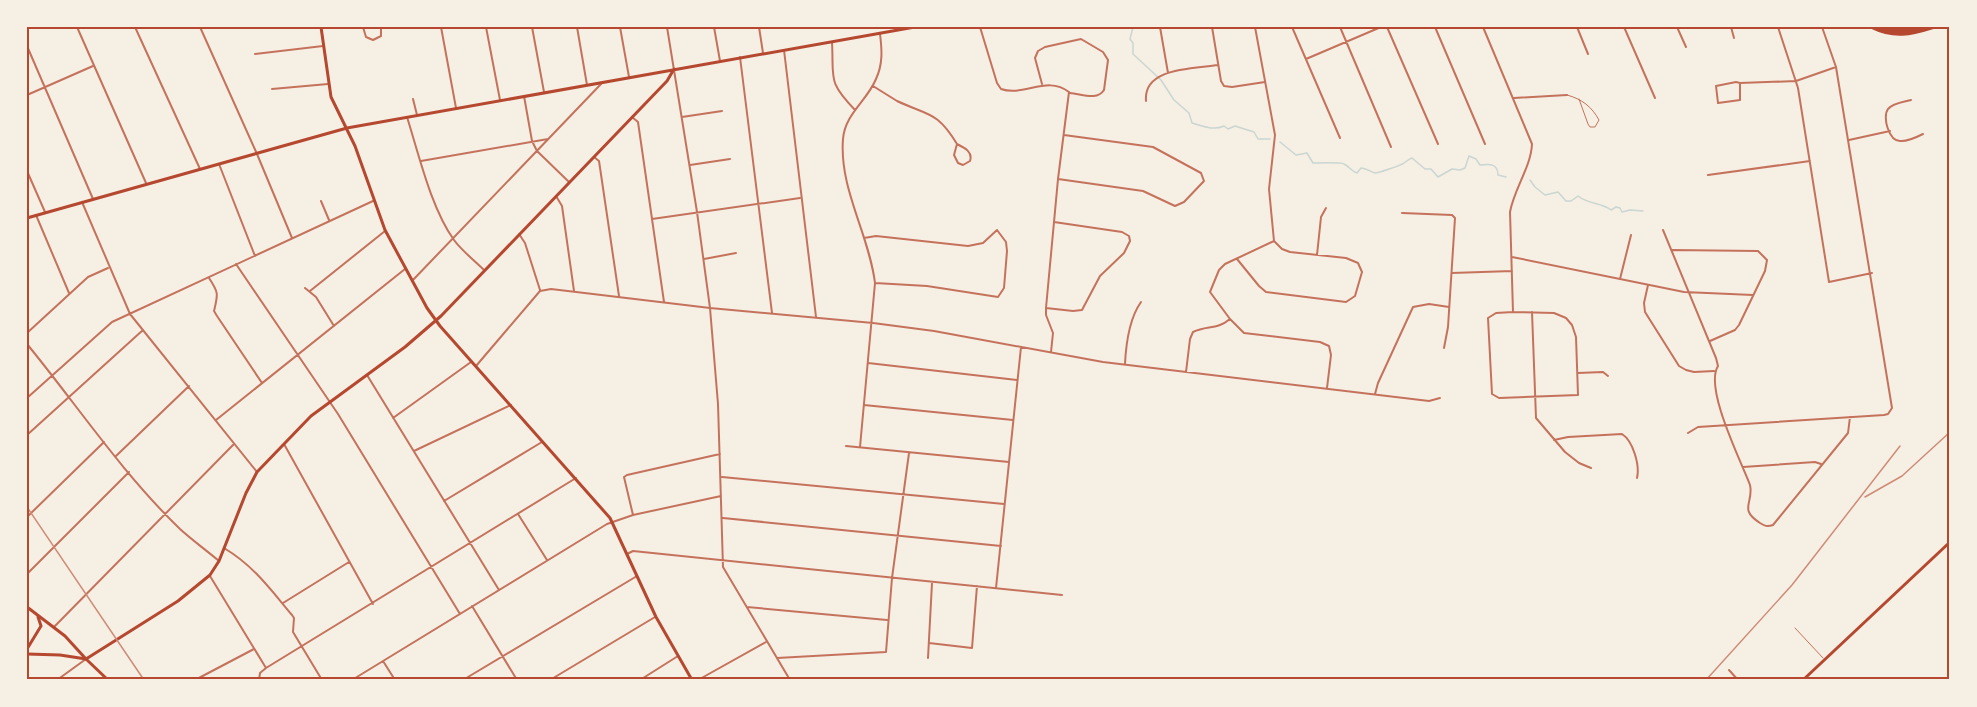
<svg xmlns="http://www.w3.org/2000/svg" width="1977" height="707" viewBox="0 0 1977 707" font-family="Manrope,sans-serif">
<rect width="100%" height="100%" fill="#f6efe4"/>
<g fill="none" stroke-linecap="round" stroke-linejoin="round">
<!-- stream -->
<path stroke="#c9d6d2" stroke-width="1.5" d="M1133,27L1130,39L1133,43V54L1161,80L1174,100L1189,113L1192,123C1203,126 1213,131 1224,126L1228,129L1235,126L1254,132L1258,139H1270
M1280,142L1296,155L1307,153L1313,163C1318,163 1341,162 1344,164C1350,167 1351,171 1357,173L1361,168C1367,168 1370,172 1375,173C1378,173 1402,165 1404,163C1407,161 1409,159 1412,158L1425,169H1431L1438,177L1452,169L1460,170L1465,168L1469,156L1476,159L1480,165C1489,164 1498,163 1498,175L1506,177
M1530,180L1535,187L1545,195L1558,192L1566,201H1571L1578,196C1589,205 1601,202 1611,210L1616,207L1620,208L1622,212L1630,210L1643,211"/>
<!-- service -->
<path stroke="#c5725c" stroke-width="1" d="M1567,95C1582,99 1592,107 1599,120L1595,127H1590L1588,124L1579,99
M1795,628L1823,658"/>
<!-- minor -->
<path stroke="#c5725c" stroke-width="2" d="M77,27L146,183
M135,27L200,169
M200,27L257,154L292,238
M363,27L366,37L373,40L381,36V27
M441,27L456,108
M486,27L500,100
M532,27L544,92
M577,27L587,85
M620,27L629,77
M667,27L697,212L710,308L718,404L723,567L790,680
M714,27L720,61
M759,27L763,53
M980,27L997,83L1001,89C1024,97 1047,75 1069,92L1058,179L1046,308V315L1053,333L1051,352
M1160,27L1168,73
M1212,27L1221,81L1224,86L1232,87L1265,82
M1255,27L1275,135L1269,189L1274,241
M1292,27L1340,138
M1340,27L1391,147
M1387,27L1438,144
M1435,27L1485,144
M1483,27L1532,144C1531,167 1514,189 1510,212L1513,312
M1577,27L1588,54
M1624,27L1655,98
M1677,27L1686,47
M1731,27L1734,38
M1778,27L1798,88L1829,282L1872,273
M832,42C834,79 827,81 855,110
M27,46L93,199
M784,50L816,317
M255,54L323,46
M740,57L772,313
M1306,59L1381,27
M1736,82L1740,83V100L1718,103L1716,86Z
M1740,83L1796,81L1836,67
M1042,84L1035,58L1038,51L1045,47L1081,39L1103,52L1108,60L1104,90C1097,101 1082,94 1070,93
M873,86C881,91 889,96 897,101C929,116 937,111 957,144L954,155L958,163L963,165L970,161C973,152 965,148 957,144
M272,89L328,84
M27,95L93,66
M524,96L532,141L537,151L569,182
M1514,98L1567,95
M413,99L417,115
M1911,100C1904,102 1893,103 1888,109C1882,117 1889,141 1900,141C1907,142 1917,137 1923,134
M1146,101C1143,67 1194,69 1218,65
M407,117C419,155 431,208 454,240C462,251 474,260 484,270
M632,117L638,122L664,302
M682,117L722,111
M1849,140L1890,131
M594,157L599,161L619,296
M421,161L548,139
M219,164L255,256
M690,165L730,159
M27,171L45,212
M1708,175L1810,161
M1058,179L1143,191L1175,206L1184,202L1204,181L1201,173L1153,147L1064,135
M556,196L562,206L574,291
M321,201L329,220
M82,202L130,314L257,472
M1402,213L1452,215L1455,218L1448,327L1444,348
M36,215L69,293
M652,219L800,198
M1663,230L1716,358L1718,366C1704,388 1741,461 1750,485C1754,503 1738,509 1760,523C1765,526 1767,527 1773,525L1848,433L1850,417
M519,234L525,243L540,290
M864,238L876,236L968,246L983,243L997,230L1006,242L1007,251L1004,288L998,297L927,286L875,283
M1274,241L1225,264L1219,270L1210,292L1230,319L1244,333L1320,342L1329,346L1331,355L1327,388
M1672,250L1758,251L1767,260L1765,271L1739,325L1735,330L1710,341
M1317,255L1321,217L1326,208
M1512,257L1684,292L1753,295
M704,259L736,253
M1237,259L1259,286L1266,292L1346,302L1355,296L1362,272L1358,263L1346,258L1290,252L1282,249L1274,241
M236,264L338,414L460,614
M1452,273L1512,271
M209,278C219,293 218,294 214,311L217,316L262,383
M1620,279L1631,235
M412,281L601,84
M1648,285L1644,303L1645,312L1679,366L1686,370L1694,372L1714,371
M305,288L316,297L334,326
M310,291L385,231
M1046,308L1073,311L1082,310L1100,276L1124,253L1130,241L1129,236L1122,232L1054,222
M1513,312L1554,313L1566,318L1572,325L1576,337L1578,395L1499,398L1492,394L1488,318L1496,313Z
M1532,312L1536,418L1565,452L1579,463L1591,468
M27,333L88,277L108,268
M27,344C77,405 122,473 180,529C192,540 206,550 219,561
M868,363L1017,380
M1125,364C1126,343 1129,319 1141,302
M476,366L540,291L551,289L710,308L873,323L934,331L1103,362L1429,401L1440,398
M1186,372L1190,339L1193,332C1207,325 1217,330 1230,319
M1578,373L1603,372L1608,376
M367,375L499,590
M1375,394L1378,383L1413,307L1429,304L1449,307
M27,398L112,322L373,201
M864,405L1013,420
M393,418L471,362
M216,420L405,269
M1688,433L1698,427L1884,415L1888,414L1892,408L1836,67L1822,27
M27,435L143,330
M1554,440L1568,437L1622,434C1633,441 1640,465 1637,478
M284,444L373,604
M846,446L1009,462
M860,447L875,283C869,234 839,189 843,139C845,114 867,101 876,79C883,64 882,50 880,34
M414,451L511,405
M116,456L189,386
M1743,467L1815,462L1821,464
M722,477L1004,504
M444,501L542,442
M518,514L547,560
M633,515L624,477L627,475L720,454
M27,517L104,442
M723,518L1001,546
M224,548C254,566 270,589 292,615L294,618L293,632L322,680
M627,554L633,551L1062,595
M27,574L129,472
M210,576L266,668
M996,588L1021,347
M283,603L349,562
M472,606L517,680
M747,607L887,620
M54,627L233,445
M929,643L972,648L977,586
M777,658L886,652L892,578L909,453
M928,658L932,583
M383,661L395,680
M1729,670L1738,680
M57,680L86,659
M195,680L254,649
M259,680L260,673L266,668L576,478
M352,680L607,524L633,515L721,496
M463,680L637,576
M550,680L655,617
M640,680L678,656
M698,680L766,642"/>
<!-- secondary -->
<path stroke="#b5482f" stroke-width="3" d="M321,27L331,97L355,146L385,230L427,308L440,326L610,518L656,617L692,680
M27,218L347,128L915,27
M27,607L65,636L86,659L178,601L210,575L219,561L246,493L257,472L311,416L405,347L441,316L667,81L674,69
M27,649L41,626L38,617"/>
<!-- primary -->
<path stroke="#b5482f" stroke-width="3" d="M1803,680L1950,542"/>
<!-- trunk -->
<path stroke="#b5482f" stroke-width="3" d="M27,654L60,655L86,659L108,680"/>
<!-- motorway -->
<path stroke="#b5482f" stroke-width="4" d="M1872,27C1894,38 1911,34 1933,27
M1880,27C1894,32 1907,32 1922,27"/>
<!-- rail -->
<path stroke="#cf8b77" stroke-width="1.5" d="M1865,497L1902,476L1950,432
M27,507L144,680
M1706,680L1792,585L1900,446"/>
</g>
<!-- border -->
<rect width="1977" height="707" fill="none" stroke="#f6efe4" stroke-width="57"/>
<rect x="28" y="28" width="1920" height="650" fill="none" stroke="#b5482f" stroke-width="2"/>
</svg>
